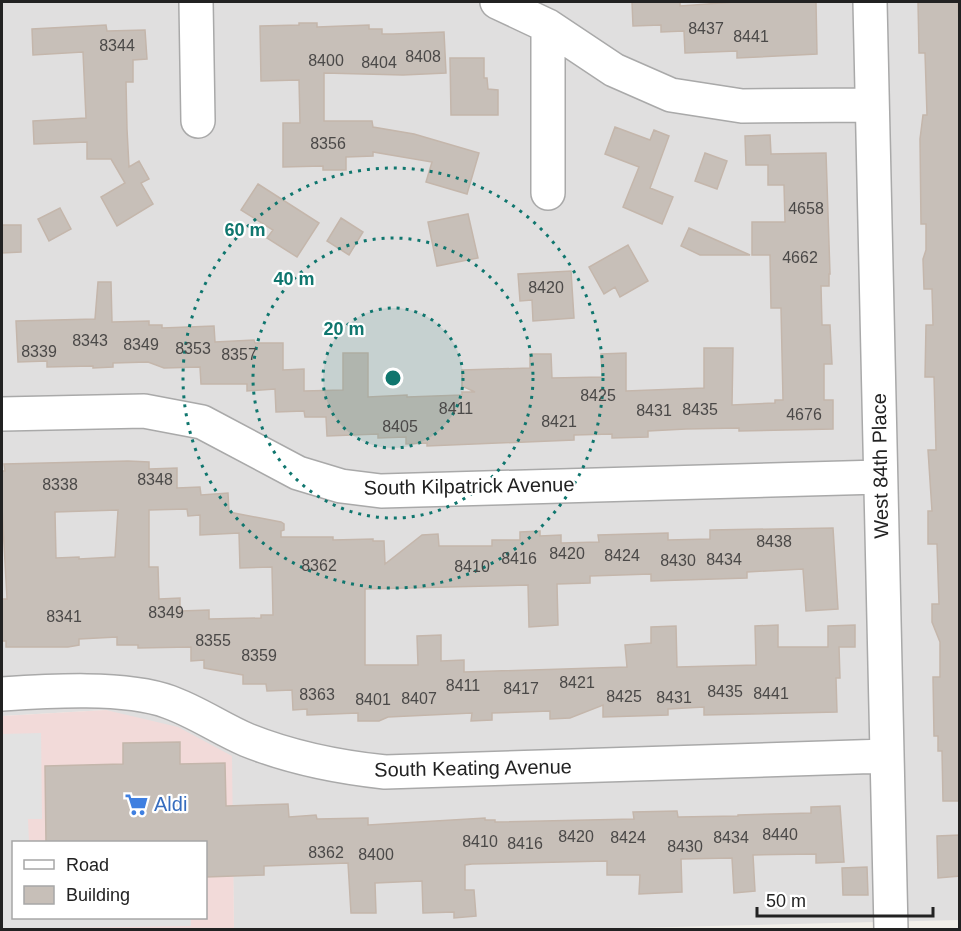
<svg xmlns="http://www.w3.org/2000/svg" width="961" height="931" viewBox="0 0 961 931" font-family="Helvetica,sans-serif">
<rect width="100%" height="100%" fill="#f2efe9"/>
<!-- residential -->
<path fill="#e0dfdf" d="M2,2H959V920L589,929H234L231,756L106,710L2,716Z"/>
<!-- commercial -->
<path fill="#f2dad9" fill-rule="evenodd" d="M106,710L178,727L232,756L234,929L2,930V716ZM14,842H206V918H14Z"/>
<!-- parking -->
<path fill="#e2e2e2" d="M41,733L42,819H28L29,842H14V918H191V926L2,929V734Z"/>
<!-- building -->
<path fill="#c7bfb8" stroke="#c4b6ab" stroke-width="1.5" fill-rule="evenodd" d="M632,2H680V6L735,2H816L817,54L737,58V51L685,53L684,31L661,32V25L633,26Z
M918,2H958L960,47V801H943L942,751H938V736H934L933,677H940V642L932,622V604H939L937,544H928V511H932L928,450H936L934,377H925L926,325H933L932,289H924L923,259L926,250V224H921L920,139L923,115H927L925,53H919Z
M299,23H317V27L369,25V29H382V34H393L444,32L446,73L403,75L324,73V121H372L373,127L414,134L479,153L467,194L426,182L432,162L373,152V156L346,157V170H323V166L283,167V123H300L299,80L261,81L260,26L299,25Z
M106,25L107,31L145,30L147,59L133,60V82H126L127,129L129,167L139,161L149,179L141,183L153,204L117,226L101,197L125,183L111,159H87V142L34,144L33,121L86,118L83,52L33,55L32,29Z
M450,58H484V78H487L488,89L498,90V115H451Z
M615,127L650,140L654,130L669,136L650,188L673,197L662,224L623,207L639,167L605,154Z
M770,135L771,154L826,153L830,274H829V286H821L822,325H830L832,364H824V400H833V429L739,431V428L686,429L648,431V437L612,438V434L574,435V440L427,446V443L406,444V437L378,438V434L327,436L326,417H305L304,411L276,412L275,389L247,391V384H201L200,367L164,368L148,362L113,363V367L93,368V366L47,367V361L18,362L16,321L95,319L98,282H111L112,322L149,321V325H162V328L214,326L215,342L254,340L255,343H283V370L304,369V391L343,390V353H368V397L407,395V397L462,395V392H475L462,386V370L530,368V354H551L552,378L602,377L601,354L626,353V391L704,388V348H733L732,405L775,403V400H783L781,308H771L770,255H752V222H785L784,185H768V165H746L745,136Z
M705,153L727,161L717,189L695,181Z
M258,184L319,223L297,257L267,238L273,230L241,210Z
M60,208L71,229L49,241L38,219Z
M468,214L478,258L437,266L428,222Z
M341,218L363,232L349,255L327,241Z
M2,225H21V252L2,253Z
M689,228L750,255H700L681,246Z
M628,245L648,281L620,297L615,287L604,294L589,267Z
M571,271L574,318L533,321L532,300L520,301L518,274Z
M128,461L149,462V469L177,468V488L200,487L201,495L228,493L229,512L281,522L284,524V530L281,531V537H333V540L373,539V541H384L385,564L422,535L438,534L439,546H492V540H520V532L540,531V536L561,535V543L599,542L598,535L668,533V540L710,539V530L833,528L838,609L806,611L803,569L747,572V578L651,581V574L590,576V583L557,584L558,625L529,627L528,585L365,589V665H418L417,636L441,635V661L464,660V672L627,667L625,645L651,643V627L676,626L677,667L756,665L755,626L778,625V647H828V626L855,625V647H839L840,678H836L837,712L704,715V707L668,709V715L603,717V705L570,718L550,719V711L492,713V720L471,721L472,713L388,717L379,721H358V713L307,715V709L293,710L292,690L267,691L266,684H243V675L204,668V660L191,661V647L138,648V645H117V637L79,639V645L68,647H6V641H2V599H7L2,508V471H5L4,464ZM187,509L188,516L200,515V535L239,533L240,568L272,567L273,615H261V618L209,619V610L180,611V598L159,599L158,567H149V510ZM118,510L115,557L79,559V557L56,558L55,512Z
M180,742V764L225,763L226,806L288,804L289,817L316,815L317,819L368,818V825L485,818V820H495V822L634,819L633,812L677,811L678,817L738,816V815L811,813V807L840,806L844,862L816,863V854L753,855L755,891L734,893L732,858L681,859L682,892L639,894L640,875H607V861L472,864L465,865V890H474L476,916L454,918V912L423,913L422,881L375,883L376,913H351L348,863L264,866V875L206,877V843H46L45,766L123,764V743Z
M960,835V876L938,878L937,836Z
M867,867L868,895H843L842,868Z"/>
<g fill="none" stroke-linecap="round" stroke-linejoin="round">
<defs>
<path id="minor" d="M196,2L198,121
M497,2L548,26L614,70L671,95L742,106L872,105
M870,2L891,930
M548,26V193
M2,414L144,411L202,422L298,473L341,486L381,491L880,477
M2,694C48,691 126,686 169,702C197,712 221,729 247,740C292,758 337,767 385,772L886,756"/>
</defs>
<!-- minor casing -->
<use href="#minor" stroke="#a9a9a9" stroke-width="36"/>
<!-- minor -->
<use href="#minor" stroke="#fff" stroke-width="33"/>
</g>
<!-- distance rings -->
<circle cx="393" cy="378" r="70" fill="#0f766e" fill-opacity=".12"/>
<g fill="none" stroke="#0f766e" stroke-width="3" stroke-dasharray="3 6">
<circle cx="393" cy="378" r="70"/>
<circle cx="393" cy="378" r="140"/>
<circle cx="393" cy="378" r="210"/>
</g>
<!-- icons -->
<defs>
<symbol id="supermarket-bare" viewBox="-9 -9 18 18"><path d="M-6-5.5h2.5l.6 2H6L4.5 2H-2.5L-4.4-4H-6ZM-1.5 3.2a1.3 1.3 0 1 0 .1 0ZM3 3.2a1.3 1.3 0 1 0 .1 0Z" fill="#3f7fe0" stroke="#fff" stroke-width="2.5" paint-order="stroke"/></symbol>
</defs>
<g fill-rule="evenodd">
<use href="#supermarket-bare" x="120" y="788" width="33" height="33"/>
</g>
<g text-anchor="middle" stroke-width="4.5" stroke-linejoin="round" paint-order="stroke">
<!-- number labels -->
<g font-size="16" fill="#4b4948">
<text x="706" y="34">8437</text>
<text x="751" y="42">8441</text>
<text x="117" y="51">8344</text>
<text x="423" y="62">8408</text>
<text x="326" y="66">8400</text>
<text x="379" y="68">8404</text>
<text x="328" y="149">8356</text>
<text x="806" y="214">4658</text>
<text x="800" y="263">4662</text>
<text x="546" y="293">8420</text>
<text x="90" y="346">8343</text>
<text x="141" y="350">8349</text>
<text x="193" y="354">8353</text>
<text x="39" y="357">8339</text>
<text x="239" y="360">8357</text>
<text x="598" y="401">8425</text>
<text x="456" y="414">8411</text>
<text x="700" y="415">8435</text>
<text x="654" y="416">8431</text>
<text x="804" y="420">4676</text>
<text x="559" y="427">8421</text>
<text x="400" y="432">8405</text>
<text x="155" y="485">8348</text>
<text x="60" y="490">8338</text>
<text x="774" y="547">8438</text>
<text x="567" y="559">8420</text>
<text x="622" y="561">8424</text>
<text x="519" y="564">8416</text>
<text x="724" y="565">8434</text>
<text x="678" y="566">8430</text>
<text x="319" y="571">8362</text>
<text x="472" y="572">8410</text>
<text x="166" y="618">8349</text>
<text x="64" y="622">8341</text>
<text x="213" y="646">8355</text>
<text x="259" y="661">8359</text>
<text x="577" y="688">8421</text>
<text x="463" y="691">8411</text>
<text x="521" y="694">8417</text>
<text x="725" y="697">8435</text>
<text x="771" y="699">8441</text>
<text x="317" y="700">8363</text>
<text x="624" y="702">8425</text>
<text x="674" y="703">8431</text>
<text x="419" y="704">8407</text>
<text x="373" y="705">8401</text>
<text x="780" y="840">8440</text>
<text x="576" y="842">8420</text>
<text x="628" y="843">8424</text>
<text x="731" y="843">8434</text>
<text x="480" y="847">8410</text>
<text x="525" y="849">8416</text>
<text x="685" y="852">8430</text>
<text x="326" y="858">8362</text>
<text x="376" y="860">8400</text>
</g>
<!-- street labels -->
<g font-size="20" fill="#222" stroke="#fff">
<text transform="translate(880 466) rotate(-91)" y="7">West 84th Place</text>
<text transform="translate(469 486) rotate(-1)" y="7">South Kilpatrick Avenue</text>
<text transform="translate(473 768) rotate(-1)" y="7">South Keating Avenue</text>
</g>
<!-- shop labels -->
<g font-size="20" fill="#366cbe" stroke="#fff" text-anchor="start">
<text x="154" y="811">Aldi</text>
</g>
</g>
<circle cx="393" cy="378" r="9" fill="#0f766e" stroke="#fff" stroke-width="3"/>
<g font-size="18" text-anchor="middle" font-weight="bold" fill="#0f766e" stroke="#fff" stroke-width="4.5" stroke-linejoin="round" paint-order="stroke">
<text x="245" y="236">60 m</text>
<text x="294" y="285">40 m</text>
<text x="344" y="335">20 m</text>
</g>
<!-- border -->
<rect width="961" height="931" fill="none" stroke="#222222" stroke-width="6"/>
<!-- legend -->
<rect x="12" y="841" width="195" height="78" fill="#ffffff" stroke="#a7a7a7" stroke-width="1.5"/>
<rect x="24" y="860" width="30" height="9" fill="#ffffff" stroke="#a7a7a7" stroke-width="1.5"/>
<text x="66" y="871" font-size="18" fill="#222222">Road</text>
<rect x="24" y="886" width="30" height="18" fill="#c7bfb8" stroke="#a7a7a7" stroke-width="1.5"/>
<text x="66" y="901" font-size="18" fill="#222222">Building</text>
<!-- scale -->
<path d="M757 907v9h176v-9" fill="none" stroke="#222222" stroke-width="3"/>
<text x="766" y="907" font-size="18" fill="#222222" stroke="#ffffff" stroke-width="4.5" paint-order="stroke">50 m</text>
</svg>
